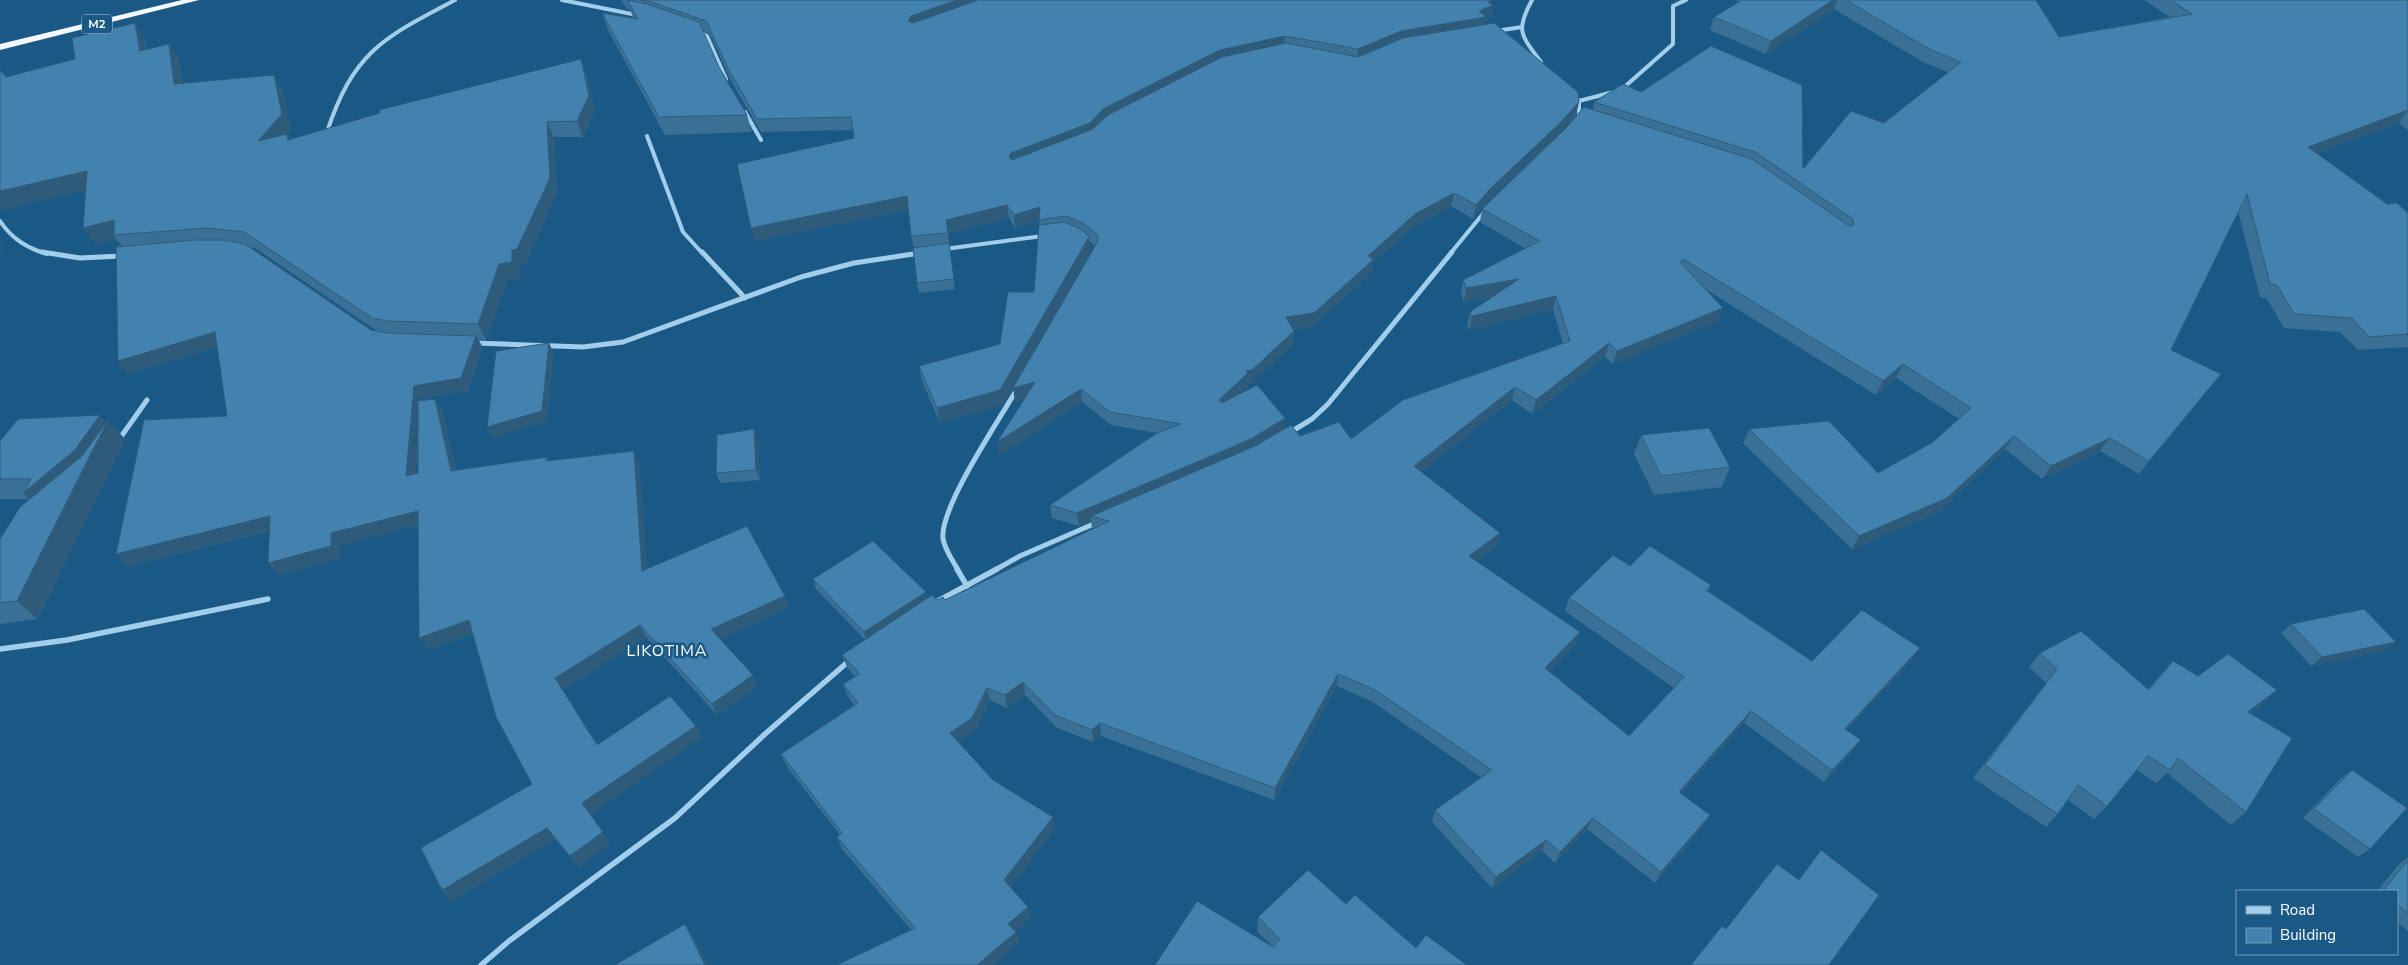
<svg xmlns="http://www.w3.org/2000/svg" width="2408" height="965" viewBox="0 0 2408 965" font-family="'Nunito Sans',sans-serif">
<rect width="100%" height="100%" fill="#1a5886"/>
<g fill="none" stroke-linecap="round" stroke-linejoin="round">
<!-- minor-far2 -->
<path stroke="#a2ceec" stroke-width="4" d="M562,0L637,15
M1532,0C1515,31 1521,35 1541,62
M1496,31L1522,27
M701,33L707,36L726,79
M1575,96L1579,101V118
M1579,101L1621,90L1673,44V6L1686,0
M745,112L761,140
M327,132C354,51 383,38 455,0
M647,136L683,232L703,254
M0,221C12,239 27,248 47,254
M945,249L1043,236
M916,254L920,253
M1450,254L1486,210"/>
<!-- minor-far1 -->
<path stroke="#a2ceec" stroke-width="5" d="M42,252L80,258L121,256
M702,252L745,298
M475,343L583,347L623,342L801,277L854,263L920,253
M1289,433L1312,419L1328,404L1452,252
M118,441L147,400
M958,570C953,561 945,550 943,539C939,508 1000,419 1017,389
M995,570L1020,556L1096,523"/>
<!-- minor -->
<path stroke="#a2ceec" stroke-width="5.5" d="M957,569L967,586
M938,601L997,569
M0,649L67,640L268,599
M481,965L509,941L675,818L765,734L850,660"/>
<!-- trunk -->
<path fill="#f3f9ff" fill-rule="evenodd" d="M182,0H199L0,50V44Z"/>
</g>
<!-- wall -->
<path fill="#3a7096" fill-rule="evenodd" d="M621,0H1491V4L1493,5L1491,18L1486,20L1485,25L1576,115L1557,136L1488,201L1473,219L1451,206L1413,227L1373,263L1372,272L1313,326L1293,330L1294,331L1293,345L1251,383L1248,384V387L1240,394L1284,429L1300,436L1351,439L1563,344L1553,309L1469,330L1467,326L1470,312L1493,297L1464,302L1461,294L1463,280L1526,249L1480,222L1482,209L1593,110L1594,102L1623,84L1803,169L1884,123L1948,72L1923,62L1834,9L1766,54L1710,30L1714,17L1739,2L1736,0H2036L2059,37L2170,17L2144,0H2408V130L2399,123L2317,153L2387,204L2408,213V347L2358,350L2340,332L2284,328L2267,299L2260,297L2238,211L2171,350L2210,388L2139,474L2100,451L2042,479L2005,449L1939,512L1852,549L1743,443L1749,429L1878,473L1933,442L1959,419L1896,378L1876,395L1705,289L1718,321L1613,364L1605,357L1532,414L1512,400L1421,472L1500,533L1497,546L1477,561L1575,645L1549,671L1629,736L1674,688L1565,611L1569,598L1630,566L1711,585L1708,591L1812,661H1911L1847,730L1852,752L1824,782L1744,723L1681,794L1710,815L1703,827L1655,883L1587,829L1555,863L1542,851L1492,888L1432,822L1435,810L1482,778L1373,702L1337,686L1274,800L1101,736L1093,742L1057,728L1025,695L1007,708L990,700L975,730L958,742L993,780L1053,817L1055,828L1010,887L1031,918L1015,931L1019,943L993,965H837L911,930L842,849L837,837L840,835L787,767L781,754L854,705L848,697L843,684L855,677L847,667L842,655L865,640L816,589L813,579L926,592L927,598L937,600H945L1092,529L1091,521L1079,526L1052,518L1050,505L1157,433L1111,425L1082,402L999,456L1024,399L1015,402L1095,246L1089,241L1090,252L1003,405L940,423L922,381L919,366L1000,344L1034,292L1040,225L1039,221L1015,228L1009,218L948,233L955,289L919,293L917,283L914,248L911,236L908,210L755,241L854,138L853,130L761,132L731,81L710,34L703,31L719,67L747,115L752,132L665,135L608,30L602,13L633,18L630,9H627Z
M144,38L147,49L169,44L179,59L182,83L282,90L291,129L287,134L290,139L587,74L595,111L583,137H554L557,194L525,264L520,266V278L507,280L486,340L478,339L483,348L468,391L421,398V400L435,399L442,411L456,471L547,457L549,461L634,451L639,464L647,569L789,608L720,639L758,687L717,715L646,637L563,690L597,744L696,726L702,737L590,814L610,843L579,867L555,839L452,901L442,890L532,784L472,634L428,650L418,525L340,545V558L278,575L268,563L270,531L128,566L116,554L227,416L218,347L128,374L122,246L116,239L95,244L86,190L0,210V70L6,77L75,59ZM249,247L255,248L377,331L371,330ZM418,443V473L415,474L417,458Z
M106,422L125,439L38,619L0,624V539L30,499H0V441Z
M1641,435L1730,467L1722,487L1654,495L1634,454Z
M758,439L760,480L720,483L716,473Z
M2291,624L2385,651L2311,666L2281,633Z
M2040,653L2148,689L2160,675L2173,661L2198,676L2263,704L2250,714L2246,812L2231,825L2167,773L2156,783L2136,770L2107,806L2094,819L2068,800L2058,814L2046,827L1973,778L2046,683L2029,667Z
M2352,770L2370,849L2358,857L2303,818L2340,779Z
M2408,857V931L2397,922V891H2377L2400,863Z
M1346,904L1416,948L1273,947L1257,931L1258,917Z"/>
<!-- shaded-wall -->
<path fill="#2f5b7a" d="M957,0H995L913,28L908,21L911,16Z
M1492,0L1491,6L1493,5L1491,18L1486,20L1484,29L1357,62L1358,49L1401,31L1479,11L1488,2Z
M1833,0H1837L1834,9L1766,54L1771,41Z
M135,23L144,38L150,66L140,51Z
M1285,36V48L1091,136L1012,166L1009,157L1011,153L1103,109L1220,50Z
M169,44L179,59L184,99L174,84Z
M581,59L587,74L595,111L583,137L577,121Z
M274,75L282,90L291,129L287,134L296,150L258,141Z
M1579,102L1576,115L1557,136L1488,201L1473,219L1476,205L1491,188Z
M2408,110L2399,123L2299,160L2308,147Z
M547,122L554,137L557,194L525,264L520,266V278L507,280L486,340L478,324L499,264L512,250Z
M87,171L99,187L0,210V191Z
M1454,193L1451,206L1413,227L1373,263L1372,272L1313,326L1285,331L1286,317L1368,256L1415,214Z
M907,196L909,210L755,241L751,228Z
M1007,205L1009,218L948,233L950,246L946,220Z
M1040,207L1039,221L1015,228L1014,215Z
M114,220V235L116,239L95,244L83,228Z
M1089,237L1090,252L1003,405L940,423L937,408L1000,390Z
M0,238L3,252L0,253Z
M1519,279L1516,293L1464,302L1466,288Z
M1556,296L1553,309L1469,330L1472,316Z
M1723,308L1718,321L1613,364L1617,351Z
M1294,331L1293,345L1251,383L1248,384V387L1219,413V400L1246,371Z
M215,332L225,345L128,374L118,361Z
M476,336L483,348L468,391L421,398L414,488L406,476L414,386Z
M549,343L554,354L547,421L492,438L487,427Z
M1609,343L1605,357L1532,414L1536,400Z
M1903,364L1896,378L1876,395L1883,381Z
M2221,374L2210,388L2139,474L2149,461Z
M1035,382L1037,395L1015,402L1013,388Z
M1515,387L1512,400L1412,480L1414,466Z
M1081,389L1082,402L999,456L997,442Z
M435,399L442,411L459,484L451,471Z
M100,415L107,423L108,420L125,439L38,619L17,601L42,512L23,493Z
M1285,418L1284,431L1251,452L1091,516V521L1079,526L1077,513Z
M754,429L758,439L760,480L756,470Z
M2014,436L2005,449L1939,512L1852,549L1859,536Z
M2110,438L2100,451L2042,479L2051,466Z
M634,451L639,464L649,583L642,571Z
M418,511L426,523L340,545V558L278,575L268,563L331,533Z
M270,516L280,528L128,566L116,554Z
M1500,533L1497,546L1466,569L1469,556Z
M926,592L928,601L867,642L864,632Z
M785,596L789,608L716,641L711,629Z
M469,620L477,632L428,650L419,638Z
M640,625L646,637L563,690L555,678Z
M1580,632L1575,645L1540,680L1545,668Z
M2396,642L2385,651L2311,666L2322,657Z
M1920,648L1911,661L1837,741L1845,729Z
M1338,674L1337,686L1274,800L1275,788Z
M753,675L758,687L717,715L712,704Z
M1023,682L1025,695L1007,708L1005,695Z
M987,688L990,700L975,730L953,746L950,733Z
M2277,690L2263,704L2234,726L2248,712Z
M1751,711L1744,723L1672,804L1679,792Z
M1100,723L1101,736L1093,742L1092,730Z
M696,726L702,737L590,815L582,803Z
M1861,740L1852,752L1824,782L1832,770Z
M1710,815L1703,827L1655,883L1661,872Z
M1053,817L1055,828L1007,892L1004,880Z
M1593,818L1587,829L1555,863L1560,852Z
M547,828L555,839L452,901L442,890Z
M603,832L610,843L579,867L570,856Z
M1546,840L1542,851L1492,888L1496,877Z
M1028,907L1031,918L1011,935L1008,924Z
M685,924L695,939L708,965H705Z
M1016,932L1019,943L993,965H977Z"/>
<!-- building -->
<path fill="#4382af" stroke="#2f5b7a" d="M627,0L647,4L699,22L719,67L747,115L659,117L602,13L638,19Z
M641,0H957L911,16L908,21L913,23L978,0H1492L1488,2L1493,5L1479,11L1486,17L1401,31L1358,49L1285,36L1220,50L1103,109L1090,123L1011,153L1009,157L1012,160L1093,129L1108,115L1222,57L1286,43L1358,57L1403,38L1494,23L1578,92L1579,102L1560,123L1491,188L1476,205L1454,193L1415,214L1368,256L1374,259L1314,313L1286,317L1294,331L1252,370L1246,371L1248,373L1219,400L1222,403L1257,385L1285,418L1251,439L1077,513L1050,505L1157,433L1181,424L1110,412L1081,389L997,442L1035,382L1013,388L1098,241V236L1085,224L1066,216L1039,220L1040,207L1014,215L1007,205L946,220L948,233L911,236L907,196L751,228L737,164L854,138L851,117L757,119L728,68L706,21L651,2Z
M1742,0H1833L1771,41L1714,17Z
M1846,0H2036L2059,37L2192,14L2171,0H2408V110L2308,147L2387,204L2397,203L2408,213V334L2369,337L2352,318L2294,314L2277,285L2270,284L2247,194L2171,350L2221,374L2149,461L2110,438L2051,466L2014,436L1947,498L1859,536L1749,429L1829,421L1878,473L1933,442L1971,408L1903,364L1883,381L1683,259L1680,262L1723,308L1617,351L1609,343L1536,400L1515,387L1414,466L1500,533L1469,556L1580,632L1545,668L1629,736L1684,677L1569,598L1613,555L1630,566L1650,546L1711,585L1706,590L1812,661L1862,610L1920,648L1845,729L1861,740L1832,770L1751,711L1679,792L1710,815L1661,872L1593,818L1560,852L1546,840L1496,877L1435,810L1492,770L1375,690L1338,674L1275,788L1100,723L1092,730L1055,715L1023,682L1005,695L987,688L972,718L950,733L993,780L1053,817L1004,880L1028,907L1008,924L1016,932L977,965H837L915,928L837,837L842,833L781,754L858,703L843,684L860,674L842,655L932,595L937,600L943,597L945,600L1109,521L1091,516L1255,446L1291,425L1300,436L1339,422L1351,439L1403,400L1570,341L1556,296L1472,316L1470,312L1519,279L1466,288L1463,280L1540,241L1482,209L1566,128L1584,107L1752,159L1849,226L1854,225L1853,219L1755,152L1594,102L1623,84L1641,92L1711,46L1802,85L1803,169L1851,111L1884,123L1961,62L1929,49Z
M135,23L140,51L169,44L174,84L274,75L282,114L258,141L287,134L288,140L380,113L379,110L581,59L589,96L577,121L547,122L550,178L517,249L512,250V262L499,264L478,324L387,321L372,318L244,232L208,228L114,235V220L83,228L87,171L0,191V70L6,77L75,59L72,38Z
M1064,222L1081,229L1089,237L1000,390L937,408L919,366L1000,344L1008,292H1034L1039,225Z
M196,240H224L245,244L371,330L388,333L476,336L461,378L414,386L406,476L418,473V401L435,399L451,471L547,457L546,461L634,451L642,571L747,526L785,596L711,629L753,675L712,704L640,625L555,678L597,745L670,696L696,726L582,803L603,832L570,856L547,828L442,890L421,848L532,784L496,717L469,620L419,638L418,511L331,533V546L268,563L270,516L116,554L144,420L227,416L215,332L118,361L116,247Z
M949,243L954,279L917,283L913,248Z
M549,343L542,411L487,427L496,351Z
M100,415L75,450L23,493L31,479H0V441L18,419Z
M108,420L17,601L0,603V539L20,507L82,456Z
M1709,428L1730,467L1661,476L1641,435Z
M754,429L756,470L716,473L717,435Z
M873,541L926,592L864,632L813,579Z
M2364,609L2396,642L2322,657L2291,624Z
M2081,631L2149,690L2173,661L2198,676L2228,654L2277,690L2248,712L2292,738L2246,812L2178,758L2170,770L2148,756L2107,806L2078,785L2058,814L1985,765L2057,669L2040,653Z
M2352,770L2407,808L2370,849L2314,809Z
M1821,850L1879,895L1829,965H1691L1722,926L1726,929L1777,864L1799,880Z
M2408,860V913L2397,905V891H2383Z
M1308,870L1346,904L1355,895L1416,948L1426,935L1467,965H1155L1197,901L1273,947L1280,939L1258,917Z
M685,924L705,965H615Z"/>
<g text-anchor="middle" stroke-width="5" stroke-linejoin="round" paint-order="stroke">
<!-- shield labels -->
<rect fill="#1a5886" stroke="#bacddb" stroke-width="1" x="82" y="14.5" width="30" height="19" rx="4"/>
<g font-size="12" font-weight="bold" fill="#fff">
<text x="97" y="28">M2</text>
</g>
<!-- quarter labels -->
<g font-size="16" letter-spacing="1" fill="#fff" stroke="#1a5886">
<text x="667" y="656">LIKOTIMA</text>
</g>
</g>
<!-- legend -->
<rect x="2236" y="890" width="162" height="65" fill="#1a5886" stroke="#769bb6"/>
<rect x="2246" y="906" width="25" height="8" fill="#a2ceec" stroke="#769bb6"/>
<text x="2280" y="915" font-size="15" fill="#ffffff">Road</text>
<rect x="2246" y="928" width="25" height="15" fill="#4382af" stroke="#769bb6"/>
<text x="2280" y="940" font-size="15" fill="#ffffff">Building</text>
</svg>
